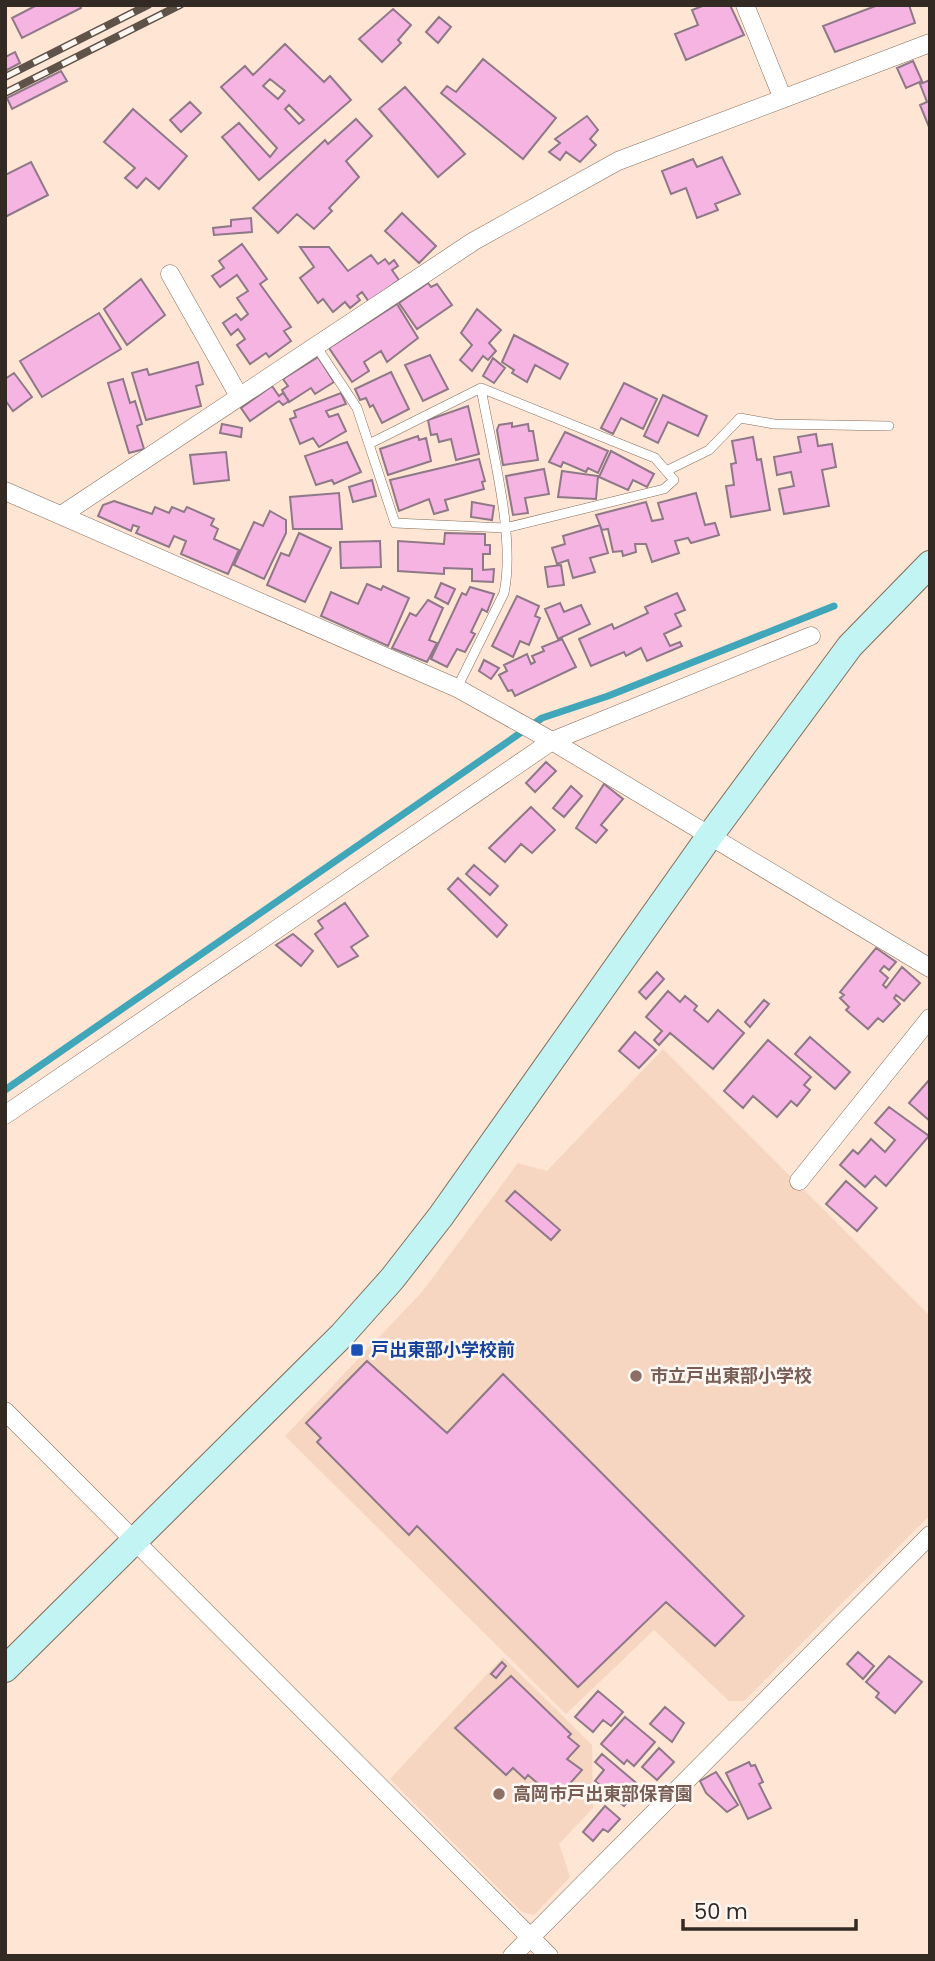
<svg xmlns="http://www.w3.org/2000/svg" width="935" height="1961" viewBox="0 0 935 1961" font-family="Poppins,'Noto Sans JP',sans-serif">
<rect width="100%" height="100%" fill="#ffe5d3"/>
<!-- built -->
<path fill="#f6d6c1" d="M663,1049L930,1316V1515L744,1701H729L654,1630L566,1714L285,1436L422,1292L518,1163L547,1171Z
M503,1657L592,1745L593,1808L559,1844L570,1877L534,1915L522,1912L390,1779Z"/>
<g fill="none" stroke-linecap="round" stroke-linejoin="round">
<!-- stream -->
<path stroke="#40a6b9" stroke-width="7" d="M5,1090L542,718L608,696L834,606"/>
</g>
<!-- building -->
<path fill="#f5b4e2" stroke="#8f7888" stroke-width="2" fill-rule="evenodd" d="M37,5H80L81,8L22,38L12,18Z
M705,5H730L744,35L686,60L675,34L698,25L692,10Z
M878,5H909L915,23L835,52L823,26Z
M393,9L411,25L398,40L401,43L382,62L359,39Z
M439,17L451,27L438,43L426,32Z
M285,44L324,82L330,76L351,100L259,180L222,137L239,123L270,157L277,148L221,87L245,66L253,75ZM270,79L285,91L278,99L263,86ZM289,105L304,120L299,124L285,109Z
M15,52L20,63L5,71V57Z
M483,59L556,118L523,159L441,93L447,86L456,92Z
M913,61L922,81L906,88L897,68Z
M61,71L67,81L12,109L7,98Z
M930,80V126L929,127L920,105L927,102L920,84Z
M405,87L465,154L438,177L379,109Z
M190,102L201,113L181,132L170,120Z
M133,109L187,156L159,189L146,178L137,188L125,178L135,168L104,142Z
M587,116L598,130L590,139L596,145L580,162L566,152L560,160L549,152L560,143L555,139Z
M356,119L372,136L346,161L359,177L329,208L332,211L314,229L297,214L278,233L253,208L325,140L328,144Z
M722,157L740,194L715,204L718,210L697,218L686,188L671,194L662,171L693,159L697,167Z
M31,162L48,195L5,217V175Z
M402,213L436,246L419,263L385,231Z
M251,218L252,232L214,235L213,228L231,226V220Z
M242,244L267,279L260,284L291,327L284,331L291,341L269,357L266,353L250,364L237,345L245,339L238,329L231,335L223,323L236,314L241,320L248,314L237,298L248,291L237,275L220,287L212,276L224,268L219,261Z
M300,247H329L348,271L371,255L378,264L385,259L389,264L394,260L398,266L392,270L399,280L369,302L362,292L357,296L360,300L350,308L345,302L333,312L323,299L318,303L300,278L314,267Z
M141,279L165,315L127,345L104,309Z
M428,283L431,287L437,284L452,305L417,329L399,303Z
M397,304L418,338L387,362L381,351L364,362L369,371L352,382L329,348Z
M477,309L501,330L489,343L496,351L488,360L483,356L472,371L460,360L472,345L461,333Z
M99,313L121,349L42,397L20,361Z
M514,335L568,364L560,379L535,365L527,382L512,373L514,370L502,362Z
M430,355L448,389L423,401L405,365Z
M318,357L334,382L315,394L311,388L289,402L282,390L288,386L283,379Z
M493,358L505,368L494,383L483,376Z
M198,362L203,384L196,386L201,406L146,420L132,373L147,369L149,375Z
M391,372L409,409L382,423L373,405L370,407L366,398L360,400L355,389Z
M14,373L32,397L13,411L5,400V379Z
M123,379L130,403L135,401L142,424L137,426L144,449L129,453L108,383Z
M624,383L657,399L643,429L621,418L613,434L601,428Z
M272,386L279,396L283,393L289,401L283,405L279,401L250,421L241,408Z
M341,393L346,404L326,411L329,417L338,414L346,431L319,447L313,438L300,444L290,419L296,417L294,411Z
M663,395L707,416L698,436L668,422L658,443L644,436Z
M468,406L479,454L456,460L451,439L439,442L437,434L431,435L428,420Z
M512,423V427L528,424L529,431H533L538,460L503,465L497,430L499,425Z
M222,424L242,428L241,437L220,433Z
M565,432L608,451L598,473L588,468L586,472L563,462L561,467L549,462Z
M816,434L818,446L832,444L836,467L822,470L829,506L784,514L779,489L794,486L791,472L777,475L774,457L801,452L798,437Z
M418,436L419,440L426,438L431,461L388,475L380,449Z
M753,437L757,460L761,459L770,510L731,517L726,486L734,485L731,464L736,463L732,441Z
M347,442L361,472L334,484L332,480L316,485L305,456Z
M611,451L654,474L647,487L633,480L628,490L599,477Z
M226,452L229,480L194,484L190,455Z
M479,459L485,481L482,482L484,489L445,500L448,510L434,514L429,499L399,511L390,480Z
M544,469L549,494L525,498L528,513L513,515L506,476Z
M562,471L598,476L596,499L558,497Z
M372,480L376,496L353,502L349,487Z
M339,493L342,529H293L290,497Z
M696,493L705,525L715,523L719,535L691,543L688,538L675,541L679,553L652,562L646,544H635L636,552L623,556L622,551L613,552L608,529L602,530L596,515L646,502L652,521L663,519L658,503Z
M114,501L152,514L155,507L169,513L172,507L184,512L187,507L214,519L211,525L218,529L214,539L239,550L228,574L181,554L186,541L174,536L169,547L136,533L139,527L133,525L131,531L98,516L103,505Z
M472,502L494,506L492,520L471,517Z
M270,511L286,520V533L264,579L234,565L254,522L263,526Z
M600,525L608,553L590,558L595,572L573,578L568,560L557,564L552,548L565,544L563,536Z
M299,533L331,548L305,602L267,585L281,553L289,556Z
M445,533L485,534V545H490V554H483V570L494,569L493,582L472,581V569L444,568V574L398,571V541L444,544Z
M380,541L381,567L341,568L340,542Z
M561,565L564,585L548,587L545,567Z
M441,583L455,589L448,604L435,597Z
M367,584L381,590L383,586L409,598L388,646L321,616L331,592L358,604Z
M470,587L494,594L487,612L482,609L471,632L475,634L465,652L457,649L447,667L431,659L462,593L466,595Z
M677,593L685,610L675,614L681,626L664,634L670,646L680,642L682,646L647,661L641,648L626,656L624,652L591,666L579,639L612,624L614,629L648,613L645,607Z
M517,596L539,606L535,616L540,618L529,645L520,641L513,657L492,646Z
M428,600L443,608L429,640L437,643L427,662L392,648L410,613L416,616Z
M560,603L564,612L581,605L590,624L558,639L545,609Z
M562,639L576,667L515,696L512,690L508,691L499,675L507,671L504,665L527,654L531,664L535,662L532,656L544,651L542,647Z
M484,660L499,668L491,679L479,671Z
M546,762L556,771L535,792L526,783Z
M604,784L623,799L601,825L607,830L596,843L576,828Z
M571,786L582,796L564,817L553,808Z
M531,807L555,830L532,853L521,844L505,862L489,848Z
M474,865L498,886L490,895L466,874Z
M458,878L507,925L497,937L448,889Z
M345,903L368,936L351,947L358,956L338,967L315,934L323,928L318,921Z
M293,934L313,951L301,966L276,945Z
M876,948L896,962L889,970L884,966L880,971L888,978L883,985L886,988L902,967L920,983L904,1001L896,995L894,998L900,1004L883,1022L878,1018L868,1029L846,1010L849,1007L840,998L844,995L840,992Z
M657,972L664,979L646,999L639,992Z
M668,991L680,1002L685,996L697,1006L694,1010L708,1022L718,1010L744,1033L713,1069L670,1033L659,1045L654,1040L662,1031L646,1017Z
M764,1000L769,1004L750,1027L745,1022Z
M635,1032L656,1050L639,1068L619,1051Z
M810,1037L850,1072L835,1089L795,1054Z
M768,1040L811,1077L804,1085L810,1090L797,1106L791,1101L777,1117L753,1096L743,1108L724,1091Z
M930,1079V1121L909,1103Z
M889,1107L929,1136L886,1186L875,1176L865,1187L840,1165L853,1150L858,1154L871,1139L885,1152L895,1140L875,1123Z
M846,1181L877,1208L857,1231L826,1204Z
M515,1191L560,1230L551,1240L506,1201Z
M367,1361L447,1433L503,1374L744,1616L715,1646L666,1602L578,1687L417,1526L409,1535L317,1442L321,1438L306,1423Z
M858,1652L874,1666L863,1679L847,1664Z
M889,1656L922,1682L895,1713L876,1697L879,1693L866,1682Z
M502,1662L506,1666L496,1678L491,1674Z
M511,1676L571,1734L568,1737L579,1746L567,1759L582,1770L556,1799L528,1775L525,1779L513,1768L506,1775L455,1728Z
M598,1691L623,1712L611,1726L603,1720L593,1732L575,1717Z
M665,1707L684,1723L672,1742L650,1724Z
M625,1717L655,1742L634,1766L627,1760L624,1764L601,1744Z
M659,1748L674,1762L657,1780L642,1767Z
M602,1754L641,1787L624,1806L595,1781L604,1770L595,1762Z
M749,1762L751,1766L755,1765L763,1782L759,1784L771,1808L748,1819L726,1773Z
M716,1772L738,1805L727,1812L706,1793L700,1781Z
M605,1806L620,1819L608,1832L603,1829L593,1841L583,1832Z"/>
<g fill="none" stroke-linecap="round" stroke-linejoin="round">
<defs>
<path id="lane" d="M316,346L357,408L395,523L505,528L664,489L674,480L655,458L481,388L369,444
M666,471L709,450L740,418L774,424L889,426
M457,688L504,593C516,536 491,446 481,388"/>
<path id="street" d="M745,5L783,99
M170,274L239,396
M5,491L457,688L552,741L930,968
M63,514L474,241L618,161L930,43
M5,1115L552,741L811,636
M799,1181L930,1018
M5,1411L549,1956
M512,1956L930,1535"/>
<path id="secondary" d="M5,1669L342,1335L392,1279L441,1216L709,837L850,646L930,564"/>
</defs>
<!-- lane casing -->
<use href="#lane" stroke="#836d5d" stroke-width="10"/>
<!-- street casing -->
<use href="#street" stroke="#836d5d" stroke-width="19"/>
<!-- secondary casing -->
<use href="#secondary" stroke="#836d5d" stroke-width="28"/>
<!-- lane -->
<use href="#lane" stroke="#fff" stroke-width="9"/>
<!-- street -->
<use href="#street" stroke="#fff" stroke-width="18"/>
<!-- secondary -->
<use href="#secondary" stroke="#c3f4f4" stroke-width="26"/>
<defs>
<path id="rail" d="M5,77L148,5
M5,93L180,5"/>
</defs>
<!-- rail casing -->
<use href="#rail" stroke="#5f5249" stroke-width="8"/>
<!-- rail -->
<use href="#rail" stroke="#fcf7f3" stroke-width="5" stroke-dasharray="16" stroke-linecap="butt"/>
</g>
<!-- markers -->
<rect fill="#1a4fb4" stroke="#fcf7f3" stroke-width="2.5" x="350" y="1343" width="14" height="14" rx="3.5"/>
<g fill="#8d6e63" stroke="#fcf7f3" stroke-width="2.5">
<circle cx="636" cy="1376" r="7"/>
<circle cx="499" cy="1794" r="7"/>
</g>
<g text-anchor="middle" stroke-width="5" stroke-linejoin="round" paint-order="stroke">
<!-- transit labels -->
<g font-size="18" font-weight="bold" fill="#164399" stroke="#fcf7f3" text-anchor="start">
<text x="371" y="1356">戸出東部小学校前</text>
</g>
<!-- education labels -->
<g font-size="18" font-weight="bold" fill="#785e54" stroke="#fcf7f3" text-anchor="start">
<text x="650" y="1382">市立戸出東部小学校</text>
<text x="513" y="1800">高岡市戸出東部保育園</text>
</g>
</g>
<!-- border -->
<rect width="935" height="1961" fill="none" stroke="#332a23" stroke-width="14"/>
<!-- scale -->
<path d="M683 1919v10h173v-10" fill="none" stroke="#332a23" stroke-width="3.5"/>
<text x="694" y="1919" font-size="21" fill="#332a23" stroke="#fcf7f3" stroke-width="5" paint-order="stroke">50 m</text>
</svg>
